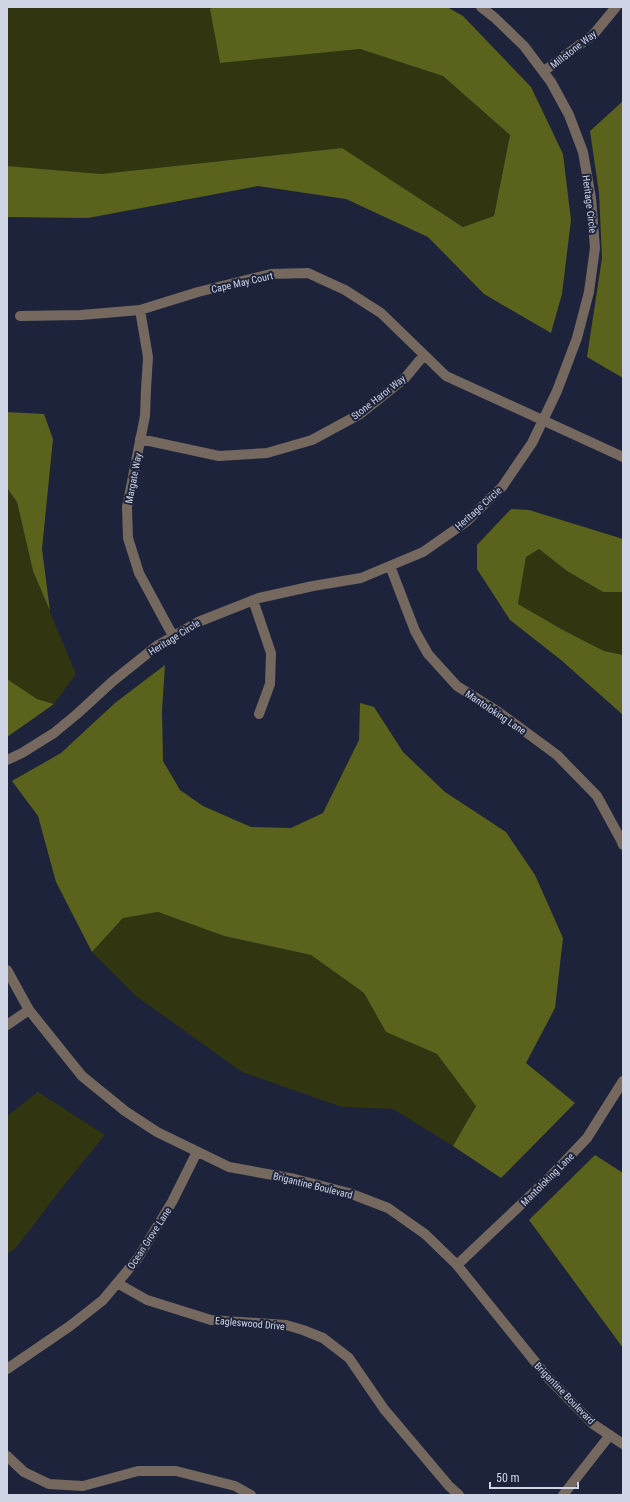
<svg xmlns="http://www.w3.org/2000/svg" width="630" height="1502" viewBox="0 0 630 1502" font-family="'Roboto Condensed',sans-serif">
<rect width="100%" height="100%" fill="#1c233b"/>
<!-- green -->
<path fill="#313510" d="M7,7H209L210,9L220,63L360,49L443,76L510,135L494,216L464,227L341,148L101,174L7,166Z
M7,488L17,502L33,571L76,674L54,704L37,699L7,679Z
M539,549L567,571L603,592H623V655L604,651L563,630L518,604L526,557Z
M158,912L224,936L311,955L364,993L386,1032L437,1054L476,1106L453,1146L393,1109L342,1107L242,1072L136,996L92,952L123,918Z
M38,1092L105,1135L57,1194L16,1248L7,1254V1116Z"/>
<!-- forest -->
<path fill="#5b621b" d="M213,7H447L463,16L531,87L563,154L571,220L562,294L551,333L484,294L428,237L346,199L258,186L88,218L7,217V166L101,174L342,148L463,227L494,216L510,135L443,76L360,49L220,63L210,9Z
M623,101V378L587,357L602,258L599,193L590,131Z
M7,412L44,414L53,439L42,549L50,611L33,571L17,502L7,488Z
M511,509L529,510L623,539V592H603L567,571L539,549L526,557L518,604L563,630L604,651L623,655V715L561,660L510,620L477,569V545Z
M165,665L162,710L163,761L180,790L203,806L251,827L291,828L323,813L359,740L360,703L374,707L403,752L445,792L506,832L535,875L563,938L555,1008L526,1063L575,1103L501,1178L453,1146L476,1106L437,1054L386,1032L364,993L311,955L224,936L158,912L123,918L92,952L56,882L38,816L12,781L61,753L115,703Z
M7,679L37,699L54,704L7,737Z
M595,1155L623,1173V1348L529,1220Z"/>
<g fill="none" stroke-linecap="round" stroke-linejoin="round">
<!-- minor -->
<path stroke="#75685f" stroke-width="10" d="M544,71L593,35L616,7
M140,310L148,357L146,389L145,416L127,507L128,538L139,573L173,636
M20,316L81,315L140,310L198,292L271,274L308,273L345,290L381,313L446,376L623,457
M140,439L219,456L267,453L312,440L360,414L405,378L424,355
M390,566L415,631L428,654L457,686L497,711L557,755L597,796L621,840L623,845
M253,600L271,653L270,684L259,714
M7,760L22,753L54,733L77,714L113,681L158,645L198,622L259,598L313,586L361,578L423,552L466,522L502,487L532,443L557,391L577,338L589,292L595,248L591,198L583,152L569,115L551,82L524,46L495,18L481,7
M7,970L29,1010L82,1076L125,1111L157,1132L229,1167L295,1179L349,1193L388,1208L425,1234L457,1265L549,1379L593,1424L623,1444
M7,1025L29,1010
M457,1265L550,1177L587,1138L623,1081
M117,1283L147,1300L211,1320L286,1325L303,1330L323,1338L349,1358L384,1409L449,1486L459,1495
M7,1369L70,1326L103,1300L138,1258L172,1202L197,1152
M7,1456L24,1472L49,1484L83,1486L138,1471H176L235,1486L251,1495
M563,1495L610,1435"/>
</g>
<g text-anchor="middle" stroke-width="4" stroke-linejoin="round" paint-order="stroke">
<!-- street labels -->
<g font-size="10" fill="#cfd5e5" stroke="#1c233b">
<text transform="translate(573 49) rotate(-38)" y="4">Millstone Way</text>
<text transform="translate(590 204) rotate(83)" y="4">Heritage Circle</text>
<text transform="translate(242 282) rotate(-13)" y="4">Cape May Court</text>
<text transform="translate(378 397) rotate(-38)" y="4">Stone Haror Way</text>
<text transform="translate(133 478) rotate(-79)" y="4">Margate Way</text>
<text transform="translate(478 508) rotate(-42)" y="4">Heritage Circle</text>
<text transform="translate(174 637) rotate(-32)" y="4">Heritage Circle</text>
<text transform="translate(496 712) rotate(34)" y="4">Mantoloking Lane</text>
<text transform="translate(547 1179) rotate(-45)" y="4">Mantoloking Lane</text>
<text transform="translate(313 1185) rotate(14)" y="4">Brigantine Boulevard</text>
<text transform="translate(149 1238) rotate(-57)" y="4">Ocean Grove Lane</text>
<text transform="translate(250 1323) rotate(5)" y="4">Eagleswood Drive</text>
<text transform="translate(565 1393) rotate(46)" y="4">Brigantine Boulevard</text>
</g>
</g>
<!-- border -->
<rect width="630" height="1502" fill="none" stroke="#cfd5e5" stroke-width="16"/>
<!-- scale -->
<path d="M490 1482v6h88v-6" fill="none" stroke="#cfd5e5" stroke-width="2"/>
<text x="496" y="1482" font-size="12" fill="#cfd5e5" stroke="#1c233b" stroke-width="3" paint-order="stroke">50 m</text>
</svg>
